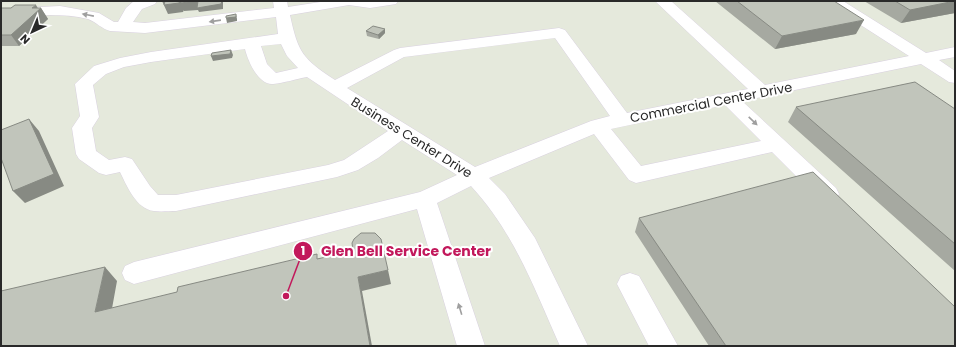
<svg xmlns="http://www.w3.org/2000/svg" width="956" height="347" viewBox="0 0 956 347" font-family="Poppins,sans-serif">
<rect width="100%" height="100%" fill="#e5e9dc"/>
<g fill="none" stroke-linecap="round" stroke-linejoin="round">
<defs>
<path id="minor" d="M134,1H157L155,4L142,9L133,22L145,23L274,8L273,1H287L288,7L327,1H398L396,4L370,8L349,5L290,15C298,53 303,59 335,80L394,50L400,48L559,28L565,30L627,113L748,89L655,1H671L765,85L909,56L828,4L826,1H843L926,53L955,47V57L939,60L955,71V83L949,82L921,64L742,101L836,188L839,194L836,200L828,202L820,200L772,152L636,183L629,180L594,134L489,178L505,194L535,238L588,346H560C534,288 515,234 471,186L437,203L485,346H457L417,209L134,284L125,280L122,273L125,266L134,262L420,192L457,175L402,140L378,158L358,170L337,177L176,211C169,211 161,212 154,211C136,209 127,186 120,172L106,175L99,173L79,159L76,154L72,128L80,116L75,84L94,66L120,58L151,52L278,34L276,17L145,33L110,31C102,29 96,22 88,19C60,12 30,16 1,17V9L60,6L99,13L114,22H118L126,8ZM555,38L610,116L591,121L475,167L347,88L404,57ZM281,44L287,56L298,68L276,73L267,64L261,46ZM245,49C248,61 258,85 273,84C284,83 296,79 307,77L388,131L344,160L328,165L176,195H158L150,186L132,159L125,157L109,160L96,151L92,128L99,117L93,85L106,74L124,67L151,62ZM725,105L761,141L641,166L611,129Z
M630,273L639,276L678,346H649L617,284L621,276Z"/>
</defs>
<!-- minor casing -->
<use href="#minor" stroke="#d9d1e0" stroke-width="1"/>
<!-- minor -->
<use href="#minor" fill="#fff" fill-rule="evenodd"/>
</g>
<!-- wall -->
<path fill="#a6a9a1" d="M715,1H834L856,34L775,49Z
M864,1H955V13L901,23Z
M1,8H41L48,19L19,46H1Z
M385,29V33L379,39L367,36L366,31Z
M796,107L955,109V271L788,122Z
M639,218L955,346H709L635,232Z"/>
<!-- shaded-wall -->
<path fill="#878a83" d="M162,1H200L198,8L223,1V9L199,12L198,10L184,11V10L183,12L168,14Z
M955,1V13L901,23L910,10Z
M36,5L39,10L41,8L48,19L19,46L11,35L32,8Z
M236,14L237,19V21L227,23L226,18Z
M864,20L856,34L775,49L782,36Z
M385,29V33L379,39L378,35Z
M231,50L233,55L232,58L213,61L211,56Z
M29,119L39,131L64,186L25,203L13,191Z
M105,267L117,281L109,325L95,312Z
M388,270L391,284L362,291L372,346H370L358,277Z"/>
<!-- building -->
<path fill="#c1c5bb" stroke="#878a83" d="M165,1H180L179,3L164,5Z
M181,1H195L181,3Z
M198,1H222L221,4L197,8Z
M737,1H834L864,20L782,36Z
M895,1H955L910,10Z
M15,5H36L32,8H41L11,35H1V8H11Z
M236,14V17L226,18V16Z
M373,26L385,29L378,35L366,31Z
M231,50L230,54L211,56L212,53Z
M915,82L955,109V244L796,107Z
M29,119L54,174L13,191L1,158V130Z
M813,172L955,307V346H726L639,218Z
M361,233H375L381,239L388,270L358,277L370,346H1V291L105,267L95,312L177,292L178,287L317,254V259L353,251L352,243L354,239Z"/>
<!-- one-way arrows -->
<defs><path id="oneway-solid" d="M-6-.8H1V-3.2L6.5 0L1 3.2V.8H-6Z"/></defs>
<g fill="#9f9f9f">
<use href="#oneway-solid" transform="translate(88 15) rotate(-169)"/>
<use href="#oneway-solid" transform="translate(215 21) rotate(172)"/>
<use href="#oneway-solid" transform="translate(753 121) rotate(44)"/>
<use href="#oneway-solid" transform="translate(460 309) rotate(-107)"/>
</g>
<g text-anchor="middle" stroke-width="4" stroke-linejoin="round" paint-order="stroke">
<!-- street labels -->
<g font-size="13" fill="#292929" stroke="#fff">
<text transform="translate(711 102) rotate(-11)" y="5">Commercial Center Drive</text>
<text transform="translate(412 137) rotate(32)" y="5">Business Center Drive</text>
</g>
</g>
<!-- callouts -->
<path fill="none" stroke="#c2185b" stroke-width="1.5" d="M286 296L303 251"/>
<g fill="#c2185b" stroke="#fff" stroke-width="1.5">
<circle cx="286" cy="296" r="4"/>
<circle cx="303" cy="251" r="10"/>
</g>
<g font-size="12" text-anchor="middle" font-weight="bold" fill="#fff">
<text x="303" y="255">1</text>
</g>
<g font-size="14" text-anchor="middle" font-weight="bold" fill="#c2185b" stroke="#fff" stroke-width="4" stroke-linejoin="round" paint-order="stroke">
<text x="406" y="256">Glen Bell Service Center</text>
</g>
<!-- border -->
<rect width="956" height="347" fill="none" stroke="#292929" stroke-width="4"/>
<!-- north arrow -->
<g transform="translate(32 32) rotate(224)" stroke="#ffffff" stroke-width="3" paint-order="stroke">
<path d="M0-3L7 15L0 10L-7 15Z" fill="#292929"/>
<text y="-6" font-size="11" font-weight="bold" text-anchor="middle" fill="#292929">N</text>
</g>
</svg>
